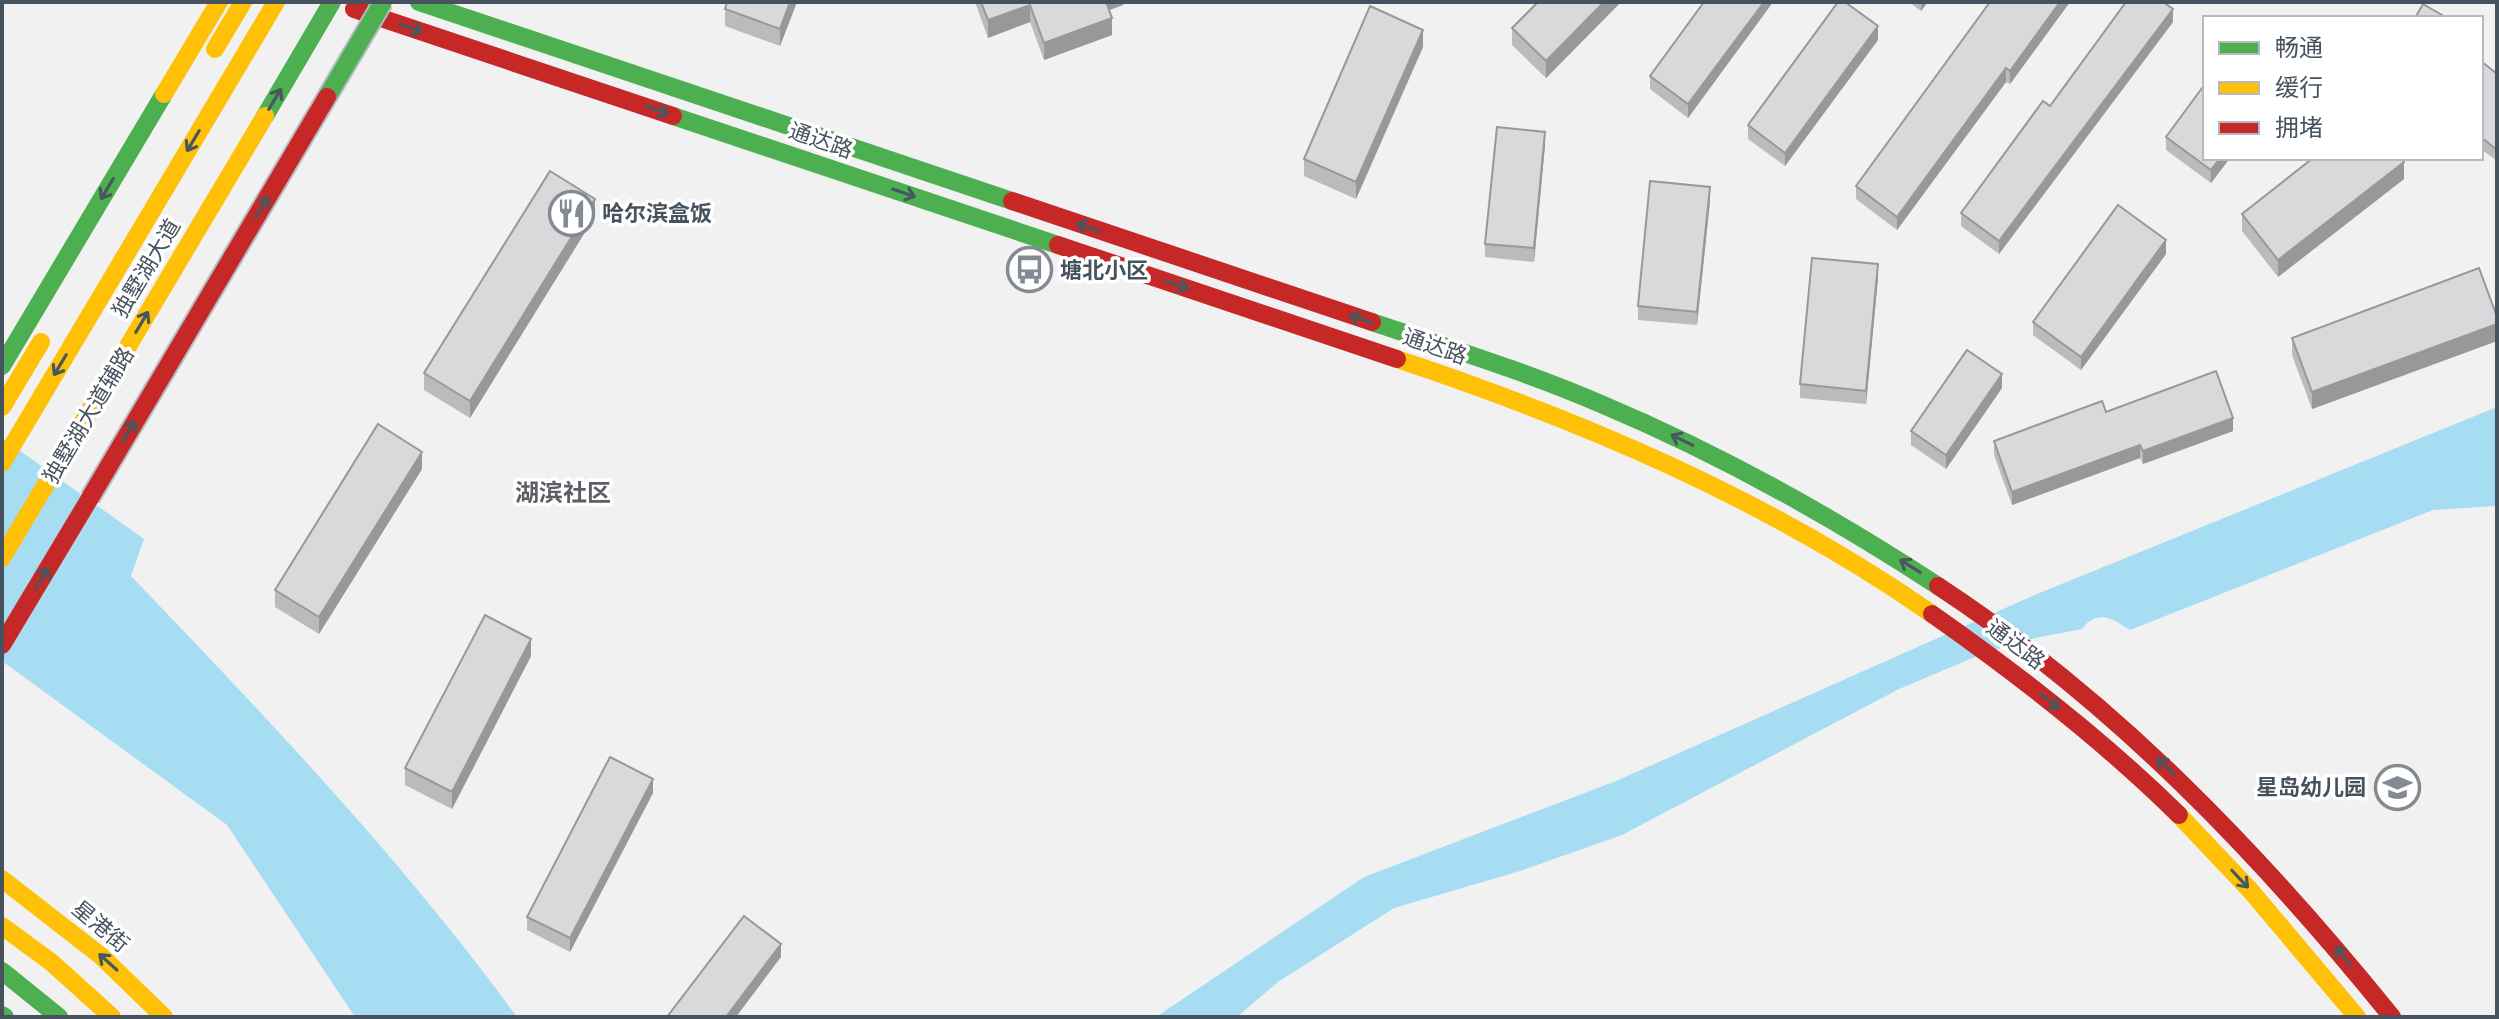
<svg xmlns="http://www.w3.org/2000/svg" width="2499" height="1019" viewBox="0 0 2499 1019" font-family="'Source Sans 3','Noto Sans SC',sans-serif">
<rect width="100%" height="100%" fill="#f2f1f1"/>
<!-- water -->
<path fill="#a6ddf2" d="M2497,407V506L2433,510L2130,630C2112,618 2097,609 2082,629L2035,638L1982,654L1899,689L1622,835L1520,871L1394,908L1278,982L1237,1017H1156L1364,877L1616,781L2037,594Z
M2,438L144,539L131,576C266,717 402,859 517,1017H355L227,825L2,661Z"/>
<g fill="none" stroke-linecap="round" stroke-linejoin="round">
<!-- fast -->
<path stroke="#4caf50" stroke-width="18" d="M419,2L1012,201
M265,116L332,2
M673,116L1058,245
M1372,322C1449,348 1527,372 1601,404C1720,454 1831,516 1938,586
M2,366L164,94
M2,971L59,1017
M2,1015L5,1017"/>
<!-- slow -->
<path stroke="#ffc107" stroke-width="18" d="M215,49L243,2
M164,94L219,2
M1397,359C1586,422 1768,500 1932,614
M2,407L41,342
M2,463L276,2
M2,558L265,116
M2179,815L2250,890L2357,1017
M2,879L101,956L164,1017
M2,926L51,962L112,1017"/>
<!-- jam -->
<path stroke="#c62828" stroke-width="18" d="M354,9L673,116
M1012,201L1372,322
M1058,245L1397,359
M1938,586C2115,702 2260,854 2392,1017
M1932,614C2019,675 2103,740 2179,815
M2,645L90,498"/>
<defs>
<path id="fast-bridge" d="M327,97L383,2"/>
<path id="jam-bridge" d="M90,498L327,97"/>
</defs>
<!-- fast-bridge casing -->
<use href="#fast-bridge" stroke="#b6bac1" stroke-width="22" stroke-linecap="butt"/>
<!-- jam-bridge casing -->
<use href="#jam-bridge" stroke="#b6bac1" stroke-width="22" stroke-linecap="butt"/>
<!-- fast-bridge -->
<use href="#fast-bridge" stroke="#4caf50" stroke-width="18"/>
<!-- jam-bridge -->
<use href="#jam-bridge" stroke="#c62828" stroke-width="18"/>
</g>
<!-- wall -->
<path fill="#bbbbbc" d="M797,2L780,46L725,26V9Z
M975,2H1123V5L1109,10L1112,35L1044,60L1030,22L988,38Z
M1538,2H1621L1546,78L1512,45V28Z
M1704,2H1773L1688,118L1650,89V76Z
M1909,2H1928L1921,11Z
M2070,2L2010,84L2006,82L1897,230L1856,199V186Z
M2173,22L1999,254L1961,226V213L2050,106Z
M1878,40L1785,166L1748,139V125Z
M1423,47L1356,199L1304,176V159Z
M2481,61L2497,74V161L2481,149Z
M2166,137L2205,158H2230L2211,183L2166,150Z
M1545,145L1534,262L1485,257V244Z
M2404,179L2278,277L2242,231V214Z
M1710,201L1697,325L1638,320V306Z
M595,216L470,418L424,390V373Z
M2166,254L2081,370L2033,335V322Z
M1878,278L1866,404L1800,398V384Z
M2497,317V341L2312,409L2292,355V338Z
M2002,388L1946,469L1911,445V431Z
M2106,412L2233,431L2143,464L2140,458L2012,505L1994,455V441Z
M422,469L319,634L275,607V590Z
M531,656L452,809L405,785V768Z
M653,793L570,952L527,930V917Z"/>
<!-- shaded-wall -->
<path fill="#989899" d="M790,2H797L780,46V29Z
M1104,2H1123V5L1104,12Z
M1604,2H1621L1546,78V61Z
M1764,2H1773L1688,118V104Z
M1921,2H1928L1921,11Z
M2060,2H2070L2010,84V71Z
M1030,5V22L988,38V20Z
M2173,9V22L1999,254V241Z
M1112,18V35L1044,60V43Z
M1878,26V40L1785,166V153Z
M1423,30V47L1356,199V182Z
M2006,68V82L1897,230V217Z
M1545,132V145L1534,262V248Z
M2220,158H2230L2211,183V170Z
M2404,162V179L2278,277V260Z
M1710,187V201L1697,325V312Z
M595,199V216L470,418V401Z
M2166,240V254L2081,370V357Z
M1878,264V278L1866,404V391Z
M2497,324V341L2312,409V392Z
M2002,374V388L1946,469V455Z
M2233,418V431L2143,464V451Z
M2140,445V458L2012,505V492Z
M422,452V469L319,634V617Z
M531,639V656L452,809V792Z
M653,779V793L570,952V938Z
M781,944V957L736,1017H726Z"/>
<!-- building -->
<path fill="#d9d9db" stroke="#989899" stroke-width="2" d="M727,2H790L780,29L725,9Z
M981,2H1106L1112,18L1044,43L1030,5L988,20Z
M1538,2H1604L1546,61L1512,28Z
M1704,2H1764L1688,104L1650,76Z
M1838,2H1845L1878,26L1785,153L1748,125Z
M1990,2H2060L2010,71L2006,68L1897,217L1856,186Z
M2126,2H2163L2173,9L1999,241L1961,213L2043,101L2050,106Z
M2423,4L2447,18H2415Z
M1370,6L1423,30L1356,182L1304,159Z
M2481,61L2497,74V150L2481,137Z
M2205,84V158H2220L2211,170L2166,137Z
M1497,127L1545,132L1534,248L1485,244Z
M2313,158H2402L2404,162L2278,260L2242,214Z
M550,171L595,199L470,401L424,373Z
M1650,181L1710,187L1697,312L1638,306Z
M2118,205L2166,240L2081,357L2033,322Z
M1812,258L1878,264L1866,391L1800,384Z
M2479,268L2497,317V324L2312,392L2292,338Z
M1967,350L2002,374L1946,455L1911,431Z
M2216,371L2233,418L2143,451L2140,445L2012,492L1994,441L2102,401L2106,412Z
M378,424L422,452L319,617L275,590Z
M485,615L531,639L452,792L405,768Z
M610,757L653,779L570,938L527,917Z
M744,916L781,944L726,1017H667Z"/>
<!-- one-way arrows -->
<defs><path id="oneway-shaft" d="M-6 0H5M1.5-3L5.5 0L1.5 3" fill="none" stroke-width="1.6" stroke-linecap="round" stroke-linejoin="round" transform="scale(2)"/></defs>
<g stroke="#47575e">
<use href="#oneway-shaft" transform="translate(411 28) rotate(19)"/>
<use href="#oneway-shaft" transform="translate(275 99) rotate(-59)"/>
<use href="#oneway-shaft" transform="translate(657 110) rotate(19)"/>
<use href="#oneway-shaft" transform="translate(193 141) rotate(121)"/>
<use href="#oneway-shaft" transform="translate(107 189) rotate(121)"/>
<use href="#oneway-shaft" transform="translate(904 193) rotate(19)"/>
<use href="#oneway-shaft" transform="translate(262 207) rotate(-59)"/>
<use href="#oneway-shaft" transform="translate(1088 227) rotate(-161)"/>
<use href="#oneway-shaft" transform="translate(1177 285) rotate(19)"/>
<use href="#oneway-shaft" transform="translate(1361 319) rotate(-161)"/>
<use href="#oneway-shaft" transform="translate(142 322) rotate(-59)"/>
<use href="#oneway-shaft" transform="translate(60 365) rotate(121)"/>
<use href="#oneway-shaft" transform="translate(129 431) rotate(-59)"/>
<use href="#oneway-shaft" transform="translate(1682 440) rotate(-154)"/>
<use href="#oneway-shaft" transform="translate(1910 566) rotate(-148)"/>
<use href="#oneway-shaft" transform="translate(42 578) rotate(-59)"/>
<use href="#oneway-shaft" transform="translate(2050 701) rotate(39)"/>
<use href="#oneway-shaft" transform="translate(2166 766) rotate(-136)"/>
<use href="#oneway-shaft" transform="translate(2240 879) rotate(47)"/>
<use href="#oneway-shaft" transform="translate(2343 956) rotate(-129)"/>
<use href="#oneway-shaft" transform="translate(108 962) rotate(-138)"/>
</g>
<!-- icons -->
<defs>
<symbol id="restaurant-ring" viewBox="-11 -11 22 22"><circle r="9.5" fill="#fff" stroke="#838a92" stroke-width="1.5"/><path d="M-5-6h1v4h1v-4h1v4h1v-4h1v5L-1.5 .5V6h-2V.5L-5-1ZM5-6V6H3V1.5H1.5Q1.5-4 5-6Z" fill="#838a92"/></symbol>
<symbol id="bus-ring" viewBox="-11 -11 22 22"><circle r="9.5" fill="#fff" stroke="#838a92" stroke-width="1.5"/><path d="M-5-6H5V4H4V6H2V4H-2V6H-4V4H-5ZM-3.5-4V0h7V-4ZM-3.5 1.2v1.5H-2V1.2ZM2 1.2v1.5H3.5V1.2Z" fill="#838a92"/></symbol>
<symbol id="school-ring" viewBox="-11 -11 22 22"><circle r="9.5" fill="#fff" stroke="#838a92" stroke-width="1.5"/><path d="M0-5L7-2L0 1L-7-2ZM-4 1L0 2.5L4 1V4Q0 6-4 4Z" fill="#838a92"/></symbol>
</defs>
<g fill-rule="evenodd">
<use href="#restaurant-ring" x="546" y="188" width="51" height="51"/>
<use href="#bus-ring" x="1004" y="244" width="51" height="51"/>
<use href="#school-ring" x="2372" y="762" width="51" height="51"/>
</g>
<g text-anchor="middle" stroke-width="7" stroke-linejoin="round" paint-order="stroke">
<!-- street labels -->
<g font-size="22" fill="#47525f" stroke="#fff">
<text transform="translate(821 140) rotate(19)" y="8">通达路</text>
<text transform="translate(146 268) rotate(-59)" y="8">独墅湖大道</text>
<text transform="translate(1435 346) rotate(19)" y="8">通达路</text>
<text transform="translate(88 415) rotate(-59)" y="8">独墅湖大道辅路</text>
<text transform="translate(2016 644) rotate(37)" y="8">通达路</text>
<text transform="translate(101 926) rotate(40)" y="8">星港街</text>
</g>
<!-- poi labels -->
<g font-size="22" font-weight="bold" fill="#47525f" stroke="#fff" text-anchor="start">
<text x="602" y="221">哈尔滨盒饭</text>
<text x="1060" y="278">塘北小区</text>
<text x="2366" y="795" text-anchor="end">星岛幼儿园</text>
</g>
<!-- neighbourhood labels -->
<g font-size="24" font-weight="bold" fill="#5c6066" stroke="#fff">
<text x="563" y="501">湖滨社区</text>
</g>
</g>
<!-- border -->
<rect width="2499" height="1019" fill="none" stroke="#47525f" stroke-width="8"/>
<!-- legend -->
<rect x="2203" y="16" width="280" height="144" fill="#ffffff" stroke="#b5babf" stroke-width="2"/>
<rect x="2219" y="42" width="40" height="12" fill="#4caf50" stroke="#b5babf" stroke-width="2"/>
<text x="2275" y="56" font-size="24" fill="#47525f">畅通</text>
<rect x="2219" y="82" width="40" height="12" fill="#ffc107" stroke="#b5babf" stroke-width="2"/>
<text x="2275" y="96" font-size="24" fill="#47525f">缓行</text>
<rect x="2219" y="122" width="40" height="12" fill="#c62828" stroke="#b5babf" stroke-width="2"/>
<text x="2275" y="136" font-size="24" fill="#47525f">拥堵</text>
</svg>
